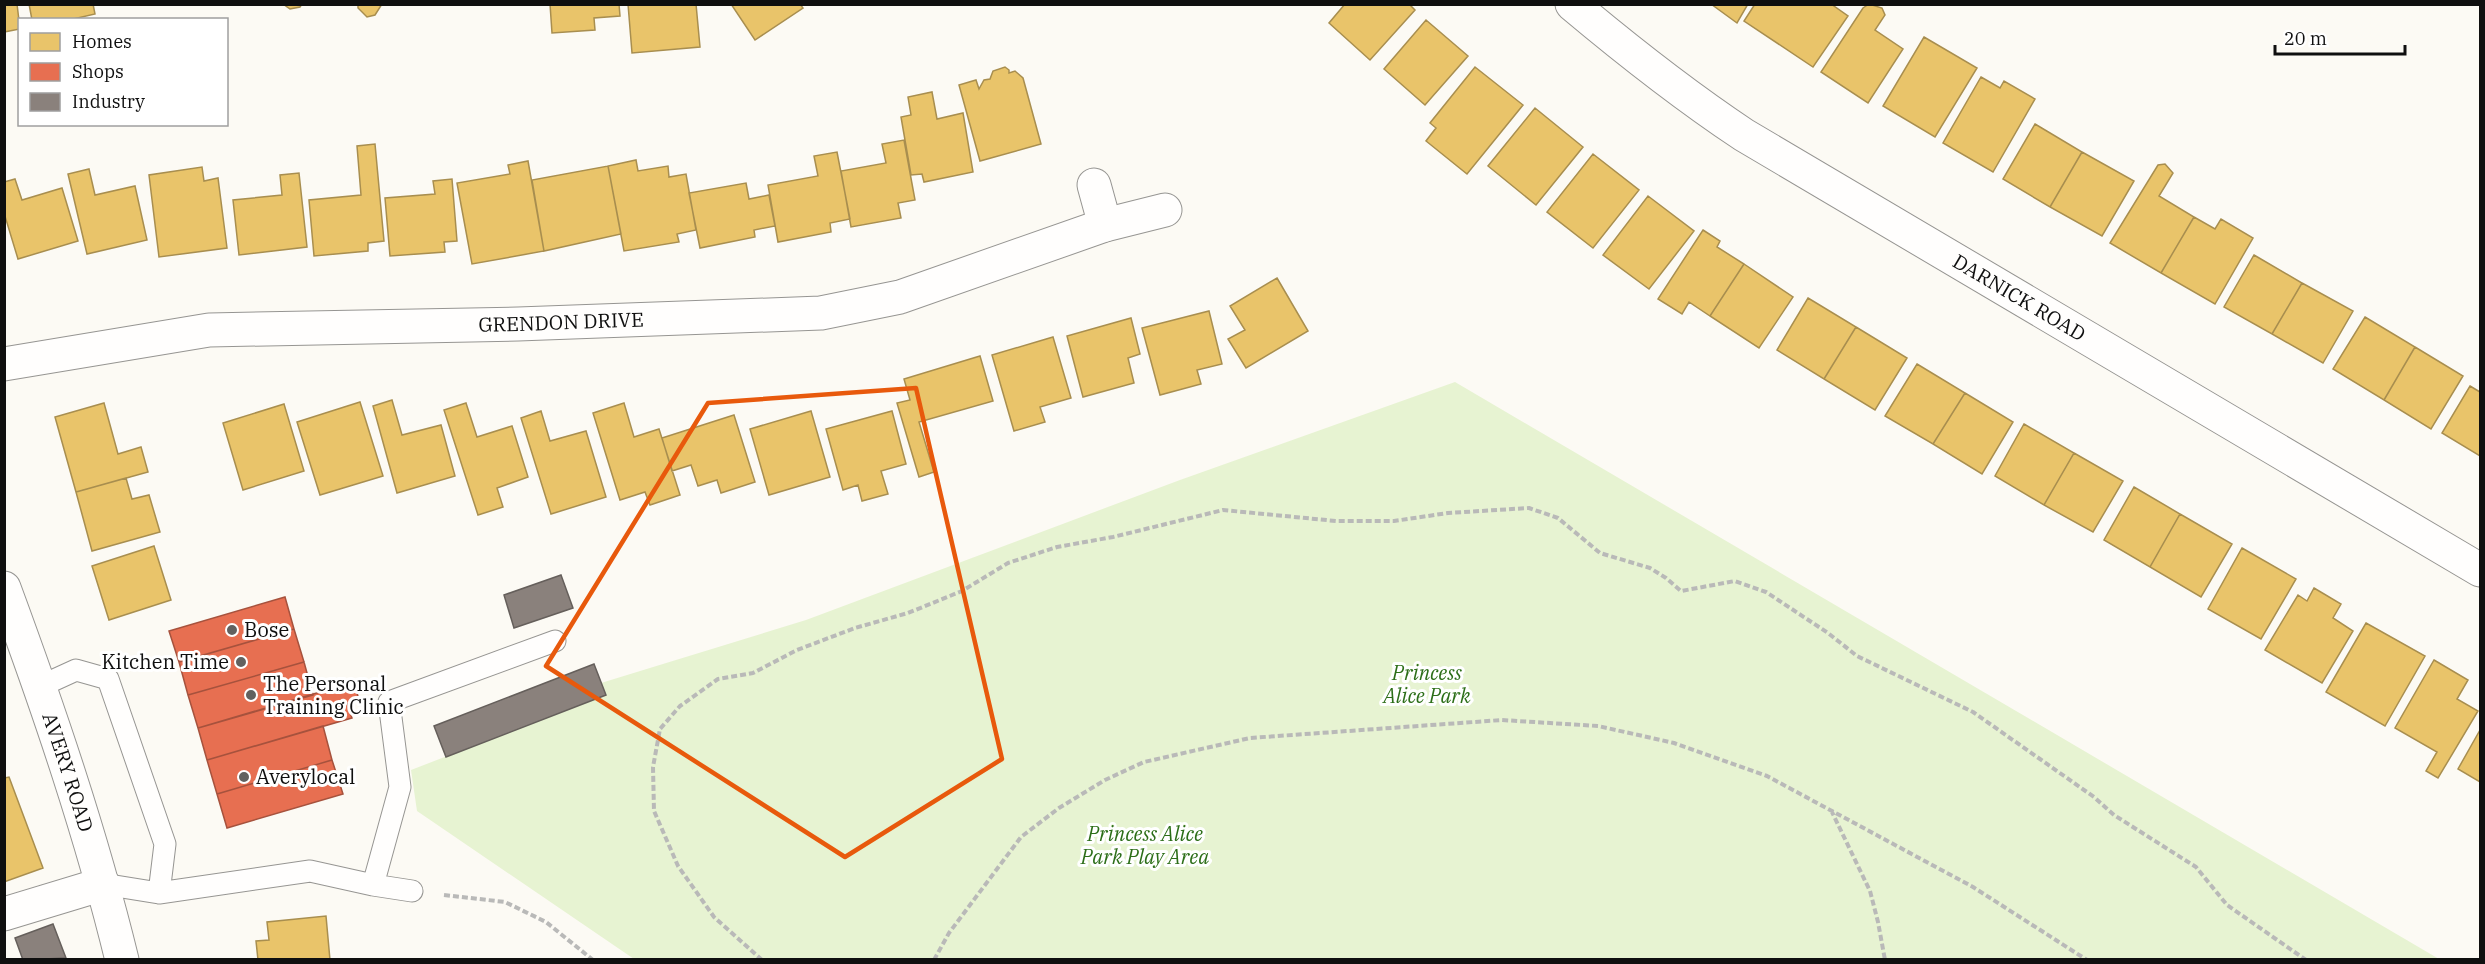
<svg xmlns="http://www.w3.org/2000/svg" width="2485" height="964" viewBox="0 0 2485 964" font-family="'IBM Plex Serif',serif">
<rect width="100%" height="100%" fill="#fcfaf4"/>
<!-- green -->
<path fill="#e7f3d2" d="M1455,382L2439,959H634L417,811L411,770L605,695L601,683L806,620L1180,480Z"/>
<!-- homes -->
<path fill="#e9c46a" stroke="#a88e4f" stroke-width="1.5" d="M4,4H17L20,29L4,32Z
M29,4H93L95,14L69,20H32Z
M283,4H302L300,7L290,9Z
M358,4H382L375,15L367,17L358,8Z
M550,4H619L620,16L594,18L595,30L552,33Z
M628,4H696L700,47L632,53Z
M731,4H800L803,8L755,40Z
M1345,4H1409L1415,10L1370,60L1329,23Z
M1711,4H1748L1737,23Z
M1755,4H1831L1848,16L1813,67L1744,21Z
M1869,4L1882,8L1885,15L1875,30L1903,49L1868,103L1821,72L1863,8Z
M1426,20L1468,56L1425,105L1384,69Z
M1924,37L1977,68L1935,137L1883,106Z
M1005,67L1009,70V73L1015,71L1023,78L1041,144L980,161L959,85L976,80L979,89L984,80L990,79L993,71Z
M1475,67L1523,105L1467,174L1426,141L1436,128L1430,123Z
M1981,77L2000,88L2004,81L2035,99L1993,172L1943,143Z
M932,92L937,119L963,113L973,172L924,182L922,174L911,175L901,117L911,115L908,97Z
M1535,108L1583,147L1536,205L1488,166Z
M2035,124L2082,152L2050,207L2003,179Z
M904,140L915,200L898,203L901,218L851,227L841,171L886,163L882,144Z
M375,144L384,241L368,243V251L314,256L309,200L361,195L357,146Z
M837,152L850,219L830,223L831,232L778,242L768,185L818,176L814,156Z
M2082,152L2134,181L2102,236L2050,207Z
M1593,154L1639,190L1593,248L1547,212Z
M636,160L638,171L668,166L669,177L686,174L696,230L677,234L679,242L624,251L608,166Z
M528,161L544,251L472,264L457,183L510,174L508,165Z
M2165,164L2173,173L2159,196L2194,217L2161,273L2110,243L2158,165Z
M608,166L621,234L544,251L532,180Z
M202,167L204,181L218,178L227,248L159,257L149,175Z
M89,169L95,195L135,186L147,240L87,254L68,174Z
M299,173L307,247L239,255L233,200L282,195L280,175Z
M15,179L22,200L62,188L78,241L18,259L4,213V182Z
M452,179L457,241L444,242L445,252L390,256L385,198L435,194L433,181Z
M746,183L749,199L769,195L775,226L754,230L755,237L700,248L689,193Z
M1648,196L1694,231L1649,289L1603,255Z
M2194,217L2215,229L2221,219L2253,238L2215,304L2161,273Z
M1703,230L1720,241L1717,247L1744,264L1710,316L1689,302L1682,314L1658,299Z
M2254,255L2302,283L2272,334L2224,307Z
M1744,264L1793,297L1759,348L1710,316Z
M1277,278L1308,331L1246,368L1228,339L1245,330L1230,306Z
M2302,283L2353,311L2323,363L2272,334Z
M1808,298L1856,327L1824,379L1777,350Z
M1209,311L1222,364L1197,370L1201,384L1160,395L1142,328Z
M2365,317L2415,347L2384,400L2333,369Z
M1131,318L1140,354L1128,358L1134,383L1083,397L1067,336Z
M1856,327L1907,358L1875,410L1824,379Z
M1053,337L1071,398L1040,407L1045,422L1014,431L992,355Z
M2415,347L2463,376L2431,429L2384,400Z
M980,356L993,401L919,422L934,472L919,477L897,403L910,400L904,379Z
M1917,364L1965,393L1933,444L1885,416Z
M2470,386L2480,392V456L2442,433Z
M1965,393L2013,422L1982,474L1933,444Z
M392,400L402,435L441,425L455,476L397,493L373,406Z
M360,402L383,476L320,495L297,422Z
M104,403L118,454L141,447L148,472L76,492L55,417Z
M466,403L477,437L512,426L528,477L497,488L503,507L478,515L444,410Z
M624,403L634,437L659,429L680,495L650,505L645,492L620,500L593,413Z
M284,404L304,471L243,490L223,423Z
M541,411L550,441L586,431L606,497L551,514L521,418Z
M811,411L830,477L769,495L750,429Z
M892,411L906,464L881,471L888,494L862,501L858,485L843,490L826,429Z
M734,415L755,482L721,493L717,480L698,486L691,465L672,471L662,438Z
M2024,424L2074,453L2044,505L1995,476Z
M2074,453L2123,481L2093,532L2044,505Z
M126,478L132,499L149,495L160,532L92,551L76,492Z
M2134,487L2180,514L2150,567L2104,540Z
M2180,514L2232,544L2201,597L2150,567Z
M154,546L171,600L109,620L92,566Z
M2242,548L2296,579L2261,639L2208,609Z
M2314,588L2341,604L2333,618L2353,631L2322,683L2265,650L2298,595L2307,601Z
M2366,623L2425,656L2385,726L2326,692Z
M2434,660L2468,680L2457,699L2478,711L2438,778L2426,771L2437,752L2395,728Z
M2480,730V782L2458,769Z
M9,777L43,868L4,882V778Z
M326,916L330,960H258L256,941L269,940L267,922Z"/>
<!-- shops -->
<path fill="#e76f51" stroke="#a6523d" stroke-width="1.5" d="M285,597L294,629L179,662L169,631Z
M294,629L304,662L188,695L179,662Z
M304,662L313,695L198,728L188,695Z
M354,682L359,700L347,704L352,718L207,760L198,728Z
M323,726L332,760L217,794L207,760Z
M332,760L343,794L227,828L217,794Z"/>
<!-- industry -->
<path fill="#8a817c" stroke="#655f5b" stroke-width="1.5" d="M561,575L573,608L514,628L504,595Z
M594,664L606,695L446,757L434,726Z
M53,924L66,958L23,960L15,938Z"/>
<g fill="none" stroke-linecap="round" stroke-linejoin="round">
<defs>
<path id="service" d="M41,686L76,670L108,679L165,844L159,893
M103,884L159,893L310,871L373,885L412,891
M373,885L400,787L389,702L555,641"/>
<g id="minor">
<path id="s1" d="M1572,4C1628,51 1684,95 1744,135L2480,570"/>
<path d="M1094,185L1105,225"/>
<path id="s2" d="M4,364L209,330L518,324L821,313L900,297L1105,225L1165,210"/>
<path id="s3" d="M4,588C49,710 91,833 122,960"/>
<path d="M4,914L103,884"/>
</g>
</defs>
<!-- service casing -->
<use href="#service" stroke="#969592" stroke-width="23"/>
<!-- minor casing -->
<use href="#minor" stroke="#969592" stroke-width="35"/>
<!-- path -->
<path stroke="#b9b9b8" stroke-width="4" stroke-dasharray="6 3" stroke-linecap="butt" d="M1831,810L1870,891L1878,922L1885,960
M444,895L505,902L546,922L593,960
M762,960L714,917L678,866L654,811L653,767L660,729L680,706L718,679L753,673L797,650L855,628L908,613L962,591L1008,563L1057,547L1113,537L1223,510L1336,521H1394L1448,513L1529,508L1558,518L1600,553L1650,568L1666,578L1681,591L1735,581L1766,592L1828,633L1857,656L1973,712L2094,797L2114,815L2196,867L2227,905L2306,960
M934,960L949,933L1021,837L1059,808L1105,780L1144,762L1250,738L1502,720L1598,726L1674,743L1767,776L1973,887L2087,960"/>
<!-- service -->
<use href="#service" stroke="#fffefd" stroke-width="21"/>
<!-- minor -->
<use href="#minor" stroke="#fffefd" stroke-width="33"/>
</g>
<!-- marked area -->
<path fill="none" stroke="#e8590c" stroke-width="4.5" stroke-linejoin="round" d="M916,388L1002,759L845,857L546,666L708,403Z"/>
<!-- markers -->
<g fill="#62615f" stroke="#fff" stroke-width="2">
<circle cx="232" cy="630" r="6"/>
<circle cx="241" cy="662" r="6"/>
<circle cx="251" cy="695" r="6"/>
<circle cx="244" cy="777" r="6"/>
</g>
<g text-anchor="middle" stroke-width="6" stroke-linejoin="round" paint-order="stroke">
<!-- street labels -->
<g font-size="20" fill="#0f0f0f" stroke="#fff">
<text dy="7" stroke="none"><textPath href="#s1" startOffset="536">DARNICK ROAD</textPath></text>
<text dy="7" stroke="none"><textPath href="#s2" startOffset="560">GRENDON DRIVE</textPath></text>
<text dy="7" stroke="none"><textPath href="#s3" startOffset="195">AVERY ROAD</textPath></text>
</g>
<!-- poi labels -->
<g font-size="20" fill="#0f0f0f" stroke="#fff" text-anchor="start">
<text x="244" y="637">Bose</text>
<text x="229" y="669" text-anchor="end">Kitchen Time</text>
<text x="263" y="691">The Personal<tspan x="263" dy="23">Training Clinic</tspan></text>
<text x="256" y="784">Averylocal</text>
</g>
<!-- park labels -->
<g font-size="20" font-style="italic" fill="#2c6e18" stroke="#fff">
<text x="1427" y="680">Princess<tspan x="1427" dy="23">Alice Park</tspan></text>
<text x="1145" y="841">Princess Alice<tspan x="1145" dy="23">Park Play Area</tspan></text>
</g>
</g>
<!-- border -->
<rect width="2485" height="964" fill="none" stroke="#0f0f0f" stroke-width="12"/>
<!-- legend -->
<rect x="18" y="18" width="210" height="108" fill="#ffffff" stroke="#9f9f9f" stroke-width="1.5"/>
<rect x="30" y="33" width="30" height="18" fill="#e9c46a" stroke="#9f9f9f" stroke-width="1.5"/>
<text x="72" y="48" font-size="18" fill="#0f0f0f">Homes</text>
<rect x="30" y="63" width="30" height="18" fill="#e76f51" stroke="#9f9f9f" stroke-width="1.5"/>
<text x="72" y="78" font-size="18" fill="#0f0f0f">Shops</text>
<rect x="30" y="93" width="30" height="18" fill="#8a817c" stroke="#9f9f9f" stroke-width="1.5"/>
<text x="72" y="108" font-size="18" fill="#0f0f0f">Industry</text>
<!-- scale -->
<path d="M2275 45v9h130v-9" fill="none" stroke="#0f0f0f" stroke-width="3"/>
<text x="2284" y="45" font-size="18" fill="#0f0f0f" stroke="#ffffff" stroke-width="4.5" paint-order="stroke">20 m</text>
</svg>
